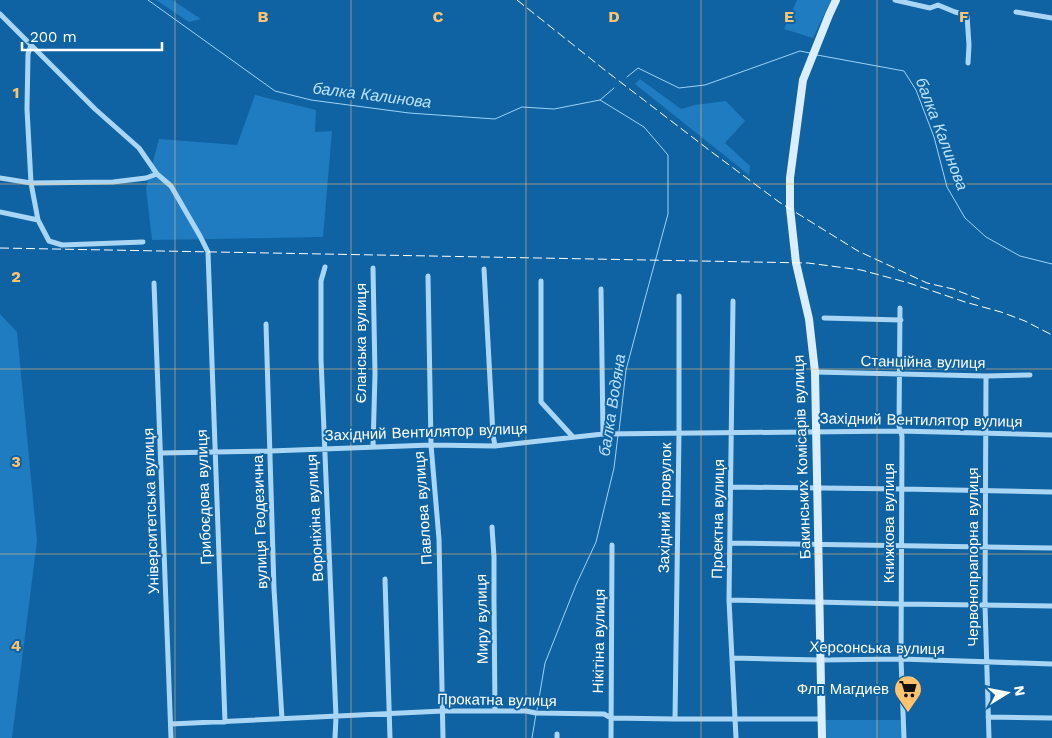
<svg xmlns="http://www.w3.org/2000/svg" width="1052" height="738" viewBox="0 0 1052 738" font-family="'Work Sans',sans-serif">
<rect width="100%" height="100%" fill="#1063a2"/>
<path fill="#1f7cc0" d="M156,0H172L201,19L189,22Z
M797,0H831L813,38L784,29Z
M640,79L681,109L695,105L726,101L745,121L725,143L750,166L749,175L635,84Z
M255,95L316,110L315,132L332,131L323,237L152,240L146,188L159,139L237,145Z
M0,314L17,332L37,541L12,738H0Z
M825,720H903V738H825Z"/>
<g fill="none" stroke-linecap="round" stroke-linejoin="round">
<path stroke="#9bd3f9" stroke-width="1" d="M148,0L275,91L311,100L409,113L495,119L522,107L554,109L600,100L614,88
M817,55L904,71L916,90L934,137L947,187L965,218L986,237L1020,256L1052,264
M627,77L638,68L679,88L705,85L800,51L810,53
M600,100L644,127L668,155V214L643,306L626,370L619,431
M537,710L545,663L576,585L596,542L614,468L618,435
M532,738L536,714"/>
<path stroke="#aad6f6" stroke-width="5" d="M895,0L930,8L938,5L955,12L967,15L969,45L968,63
M1016,12L1052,18
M0,14L95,109L139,148L157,174L171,186L200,236L208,252L225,722
M31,45L28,54L27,109L31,183L38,220L49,241L62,245L143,242
M0,178L31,183L113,182L146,178L157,174
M0,212L38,220
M325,267L321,281V359L336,717L335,738
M484,269L493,435L495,446
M428,276L431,445L439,539L443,738
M541,281V402L573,437
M154,283L171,738
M601,289L603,434
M733,301L729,600L736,738
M900,308L899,426L902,436L901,659L904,738
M824,318L901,320
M266,324L274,589L282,719
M815,372L986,376L1030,375
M986,376L985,605L989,738
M373,447L375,374L373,268
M161,453L270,451L431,445L495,446L603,434L900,431L1052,435
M731,487L902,489L1052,492
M492,527L494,557V601L495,711
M730,543L1052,548
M385,579L390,738
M729,600L901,604L1052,606
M732,658L820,660L901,659L1052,664
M988,717L1052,718
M675,719L679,433V296
M171,724L443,711H526L536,713L604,714L611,718L675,719H821
M557,734V738
M611,738L612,545"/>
<path stroke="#daeefe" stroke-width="8" d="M822,738L815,372L809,319L796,263L790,208V178L803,80L829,15L836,0"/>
<path stroke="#fff" stroke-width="1" stroke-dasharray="9 4" stroke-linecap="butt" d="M517,0L606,71L713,153L779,202L858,251L927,283L953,289L982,300
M0,248L808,263L861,270L909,283L965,302L1001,312L1025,321L1052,335"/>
</g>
<path fill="none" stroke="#ffc36e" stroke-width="1" stroke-opacity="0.55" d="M175,0V738M351,0V738M526,0V738M701,0V738M877,0V738M0,184H1052M0,369H1052M0,554H1052"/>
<defs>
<g id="supermarket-pin" transform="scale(1.4375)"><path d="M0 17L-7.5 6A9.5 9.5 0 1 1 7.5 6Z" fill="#ffc36e" stroke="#1063a2"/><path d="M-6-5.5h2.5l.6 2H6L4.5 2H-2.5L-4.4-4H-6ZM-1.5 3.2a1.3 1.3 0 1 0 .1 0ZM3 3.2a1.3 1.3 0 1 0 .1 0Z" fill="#111"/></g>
</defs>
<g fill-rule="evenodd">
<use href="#supermarket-pin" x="908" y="689"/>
</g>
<g text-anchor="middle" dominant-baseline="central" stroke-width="4" stroke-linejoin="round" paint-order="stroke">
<g font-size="15" fill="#fff" stroke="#1063a2">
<text transform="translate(361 343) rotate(-90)">Єланська вулиця</text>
<text transform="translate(923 362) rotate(1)">Станційна вулиця</text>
<text transform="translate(921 420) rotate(1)">Західний Вентилятор вулиця</text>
<text transform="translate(426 432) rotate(-2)">Західний Вентилятор вулиця</text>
<text transform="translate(802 457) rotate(-92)">Бакинських Комісарів вулиця</text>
<text transform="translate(204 497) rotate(-92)">Грибоєдова вулиця</text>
<text transform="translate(423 508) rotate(-94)">Павлова вулиця</text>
<text transform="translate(665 508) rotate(-89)">Західний провулок</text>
<text transform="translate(151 511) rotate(-92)">Університетська вулиця</text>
<text transform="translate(315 518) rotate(-93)">Вороніхіна вулиця</text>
<text transform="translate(718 519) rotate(-89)">Проектна вулиця</text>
<text transform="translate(260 522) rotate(-92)">вулиця Геодезична</text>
<text transform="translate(889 523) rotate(-90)">Книжкова вулиця</text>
<text transform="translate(973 557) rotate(-90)">Червонопрапорна вулиця</text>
<text transform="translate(482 619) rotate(-91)">Миру вулиця</text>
<text transform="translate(599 641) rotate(-89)">Нікітіна вулиця</text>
<text transform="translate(877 648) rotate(1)">Херсонська вулиця</text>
<text transform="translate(497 700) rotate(1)">Прокатна вулиця</text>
</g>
<g font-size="15" fill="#fff" stroke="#1063a2" text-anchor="end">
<text x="889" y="689">Флп Магдиев</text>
</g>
<g font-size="16" font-style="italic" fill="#bbe1fc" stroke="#1063a2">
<text transform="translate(372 95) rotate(7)">балка Калинова</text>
<text transform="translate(942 134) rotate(69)">балка Калинова</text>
<text transform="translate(612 405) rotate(-81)">балка Водяна</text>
</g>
</g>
<g font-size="16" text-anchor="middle" font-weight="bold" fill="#ffc36e" stroke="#1063a2" stroke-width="4" stroke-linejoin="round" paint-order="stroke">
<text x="263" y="22">B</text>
<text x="438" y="22">C</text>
<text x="614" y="22">D</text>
<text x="789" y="22">E</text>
<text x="964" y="22">F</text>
<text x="16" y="98">1</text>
<text x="16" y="282">2</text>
<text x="16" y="467">3</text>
<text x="16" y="651">4</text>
</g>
<g transform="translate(1007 693) rotate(80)" stroke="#1063a2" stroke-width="4" paint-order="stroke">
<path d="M0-4L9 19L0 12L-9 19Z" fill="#ffffff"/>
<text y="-8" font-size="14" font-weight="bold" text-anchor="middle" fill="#ffffff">N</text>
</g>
<path d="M22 42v8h140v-8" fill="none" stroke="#ffffff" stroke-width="2.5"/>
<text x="30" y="42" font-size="15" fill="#ffffff" stroke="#1063a2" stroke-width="4" paint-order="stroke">200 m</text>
</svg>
